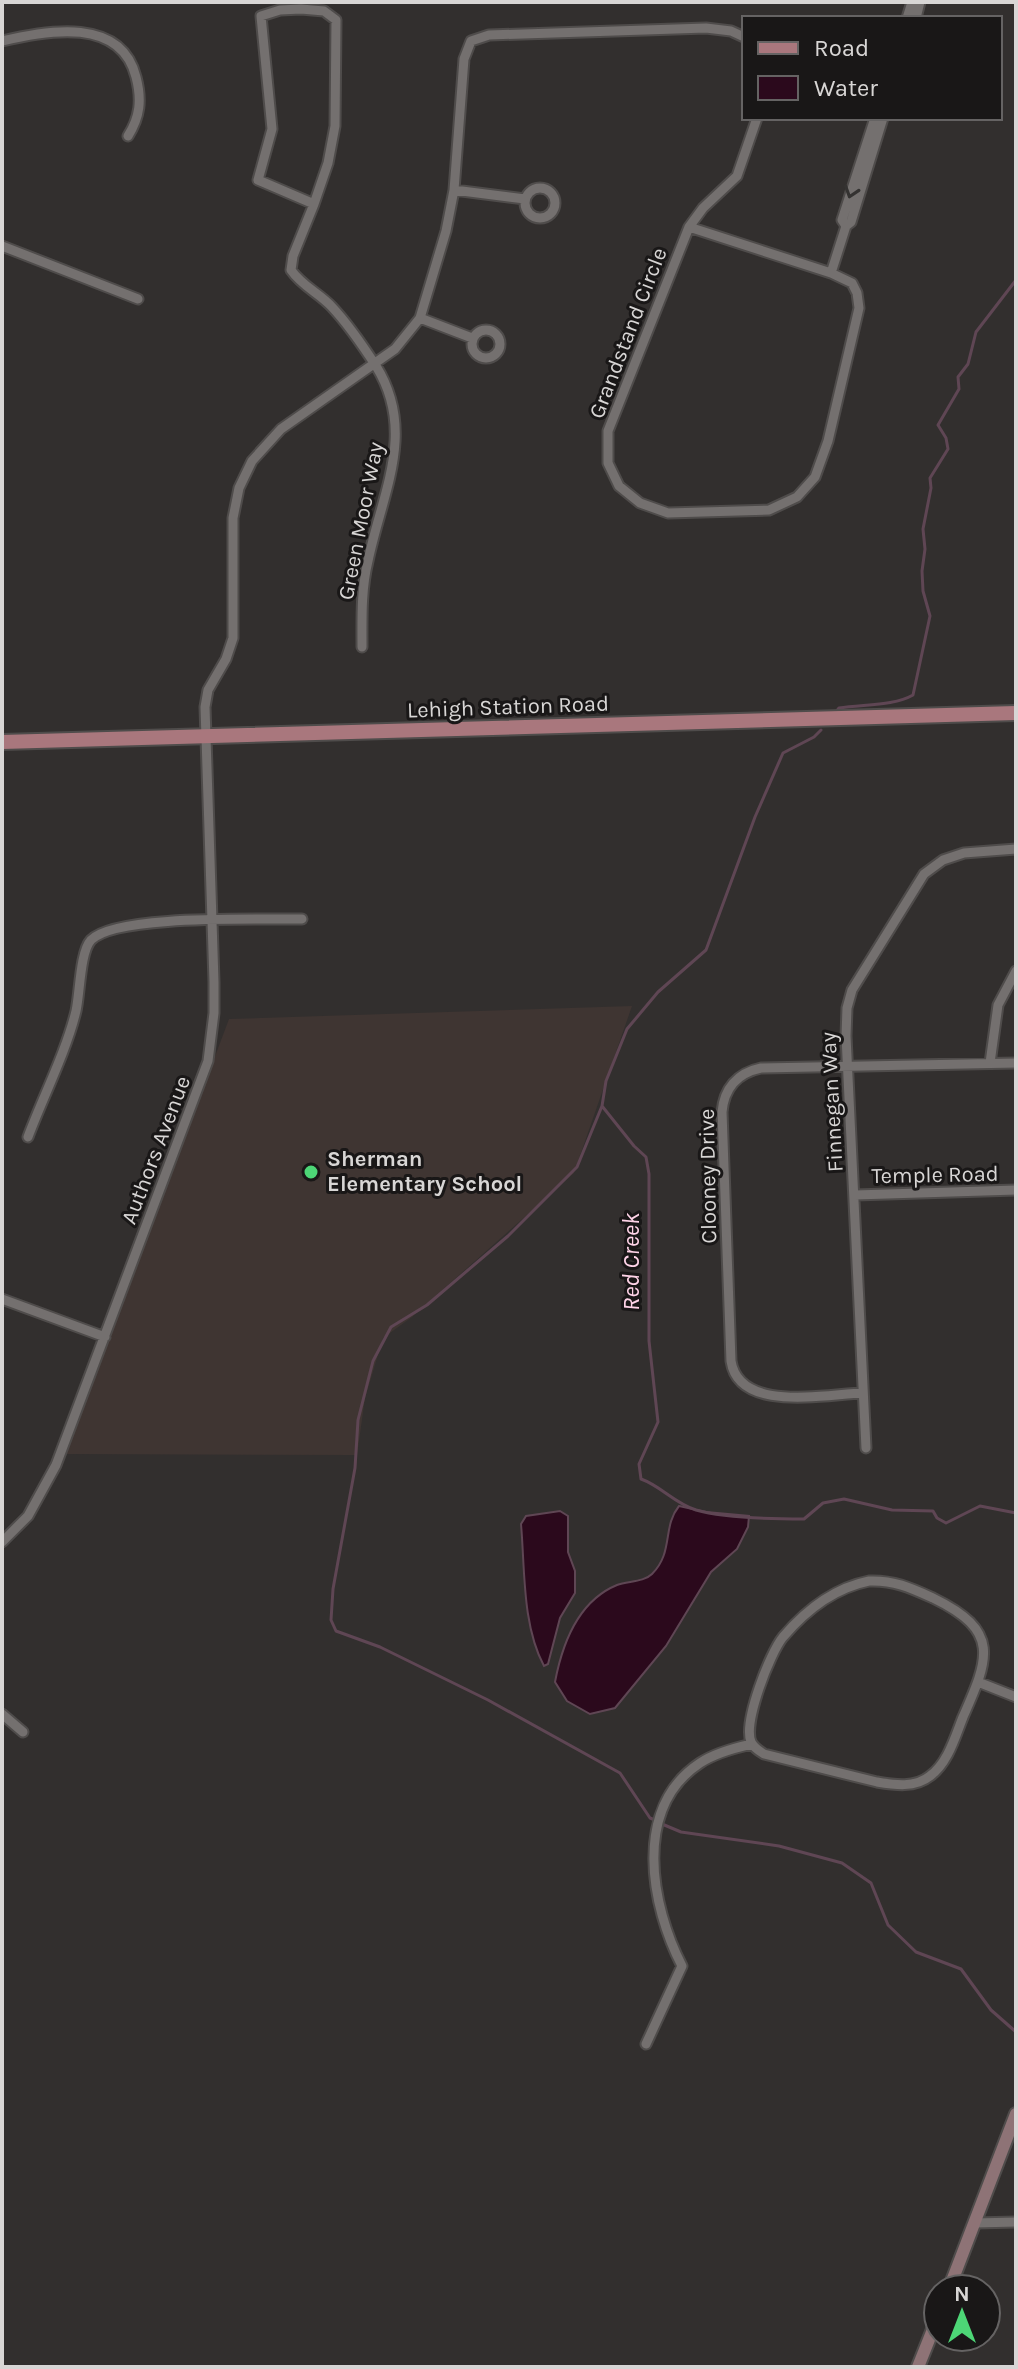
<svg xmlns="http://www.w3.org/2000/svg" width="1018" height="2369" viewBox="0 0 1018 2369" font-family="Karla,sans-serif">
<rect width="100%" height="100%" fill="#322f2e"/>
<path fill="#3f3532" d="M632,1006L574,1173L412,1317L383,1338L365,1398L357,1455L66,1454L229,1019Z"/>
<path fill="#2b091c" stroke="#5f4654" stroke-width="2" d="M679,1506L706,1512L749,1516L748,1527L737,1549L711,1572L666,1646L615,1708L590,1714L567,1701L555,1682C562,1645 578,1601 617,1585C628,1581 644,1582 652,1574C674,1552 662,1527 679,1506Z
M560,1511L568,1516V1552L575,1571V1593L560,1618L548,1664L544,1666C522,1625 525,1569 521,1524L526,1516Z"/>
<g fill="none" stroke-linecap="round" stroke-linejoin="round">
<path stroke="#5f4654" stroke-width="3" d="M836,712L839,708C863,704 894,706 913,695L930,616L923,591L922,571L925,549L923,529L931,488L930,478L948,449L946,438L938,425L959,389L958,377L968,364L976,332L1016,280
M821,730L814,737L783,753L755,817L706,950L658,992L627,1029L606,1081L602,1106L634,1146L646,1157L649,1174V1341L658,1422L639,1464L641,1479C661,1486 674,1503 696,1510C724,1518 774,1519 804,1519L823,1503L844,1499L892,1510L933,1511L937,1518L946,1523L980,1506L1016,1513
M602,1106L577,1167L508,1236L427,1305L391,1327L373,1361L358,1420L355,1468L333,1589L331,1620L336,1631L380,1647L488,1700L620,1773L650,1818L655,1820
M662,1824L681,1832L779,1846L842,1863L871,1883L888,1925L916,1952L961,1969L991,2010L1016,2032"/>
<g stroke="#4f4c4b" stroke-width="13">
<path id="minor" d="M301,9L324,11L336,20L335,126L328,163L314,204L258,180L272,129L261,16L280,10Z
M907,18L912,2
M916,18L920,2
M2,41C48,30 121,17 136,77C142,100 140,117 128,136
M875,118L842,220L846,226L851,222L883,118
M525 203a15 15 0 1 1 30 0a15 15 0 1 1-30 0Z
M454,190L525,199
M314,204L293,256L291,270C302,286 319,293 332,307C348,324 363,346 376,366C417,432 382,493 368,561C361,590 362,618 362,647
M689,227L831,273L852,283L857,293L859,308L828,441L815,477L797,497L769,510L668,513L640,503L619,486L608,463V431L689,227L703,208L737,176L757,118
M2,246L138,299
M831,273L846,226
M420,318L472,338
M472 344a14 14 0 1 1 28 0a14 14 0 1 1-28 0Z
M990,1063L998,1005L1016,971
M28,1137C43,1097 66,1052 76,1011C80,993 80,952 91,940C116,914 261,920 302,919
M855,1195L1016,1190
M2,1299L105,1337
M863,1393C825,1394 739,1413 731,1361L722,1112C724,1089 737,1073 761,1068L1016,1063
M866,1448L846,1036L847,1008L852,990L924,874L943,860L964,853L1016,849
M2,1542L28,1516L56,1465L208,1061L214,1013V982L205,707L208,690L226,659L233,638V518L239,488L252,461L281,429L395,349L420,318L446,231L454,190L464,59L471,41L489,35L706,28L731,31L744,37
M869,1581C894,1580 911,1588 933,1598C1001,1631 989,1658 963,1717C955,1737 948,1763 930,1776C915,1788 895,1785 877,1782L764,1754C759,1751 754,1748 751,1742C743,1722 770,1653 783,1637C806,1610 834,1588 869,1581Z
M978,1682L1016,1697
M2,1714L23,1732
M646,2044L682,1966C651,1906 632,1808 700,1763C715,1753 734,1748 752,1744
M975,2223L1016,2222"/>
</g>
<g stroke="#4f4c4b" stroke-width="16">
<path id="secondary" d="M949,2289L1016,2114
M918,2367L938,2317"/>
</g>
<g stroke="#4f4c4b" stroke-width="18">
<path id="primary" d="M2,742L1016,713"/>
</g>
<use href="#minor" stroke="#74706f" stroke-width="9"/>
<use href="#secondary" stroke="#8e7376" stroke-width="12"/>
<use href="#primary" stroke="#a9777d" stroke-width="14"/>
</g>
<defs><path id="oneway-chevron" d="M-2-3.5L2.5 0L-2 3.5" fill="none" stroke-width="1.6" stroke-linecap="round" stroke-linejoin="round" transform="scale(2)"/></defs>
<use stroke="#343231" href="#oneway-chevron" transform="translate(851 192) rotate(108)"/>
<circle fill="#4dd676" stroke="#191717" stroke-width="3" cx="311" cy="1172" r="8"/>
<g text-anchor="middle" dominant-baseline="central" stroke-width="6" stroke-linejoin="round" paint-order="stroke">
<g font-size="22" fill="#d8d6d5" stroke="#191717">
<text transform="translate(628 333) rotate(-69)">Grandstand Circle</text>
<text transform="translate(361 521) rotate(-79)">Green Moor Way</text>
<text transform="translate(508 707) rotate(-2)">Lehigh Station Road</text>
<text transform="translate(832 1102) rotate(-93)">Finnegan Way</text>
<text transform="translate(156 1150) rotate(-69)">Authors Avenue</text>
<text transform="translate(935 1175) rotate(-1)">Temple Road</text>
<text transform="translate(708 1176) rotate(-91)">Clooney Drive</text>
</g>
<g font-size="22" font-weight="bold" fill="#d8d6d5" stroke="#191717" text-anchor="start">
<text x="327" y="1159">Sherman<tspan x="327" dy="25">Elementary School</tspan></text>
</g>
<g font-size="24" font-style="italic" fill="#fed3e7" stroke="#191717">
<text transform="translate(631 1262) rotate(-90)">Red Creek</text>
</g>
</g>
<rect width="1018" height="2369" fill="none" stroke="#d8d6d5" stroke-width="8"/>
<rect x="742" y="16" width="260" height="104" fill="#191717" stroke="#656363" stroke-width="2"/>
<rect x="758" y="42" width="40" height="12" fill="#a9777d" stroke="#656363" stroke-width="2"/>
<text x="814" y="56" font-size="24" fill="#d8d6d5">Road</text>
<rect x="758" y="76" width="40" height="24" fill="#2b091c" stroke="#656363" stroke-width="2"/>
<text x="814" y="96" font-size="24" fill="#d8d6d5">Water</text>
<g transform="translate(962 2313)"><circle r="38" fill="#191717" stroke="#656363" stroke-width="2"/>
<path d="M0-6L14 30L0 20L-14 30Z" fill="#4dd676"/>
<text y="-12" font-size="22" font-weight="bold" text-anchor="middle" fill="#d8d6d5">N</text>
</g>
</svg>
